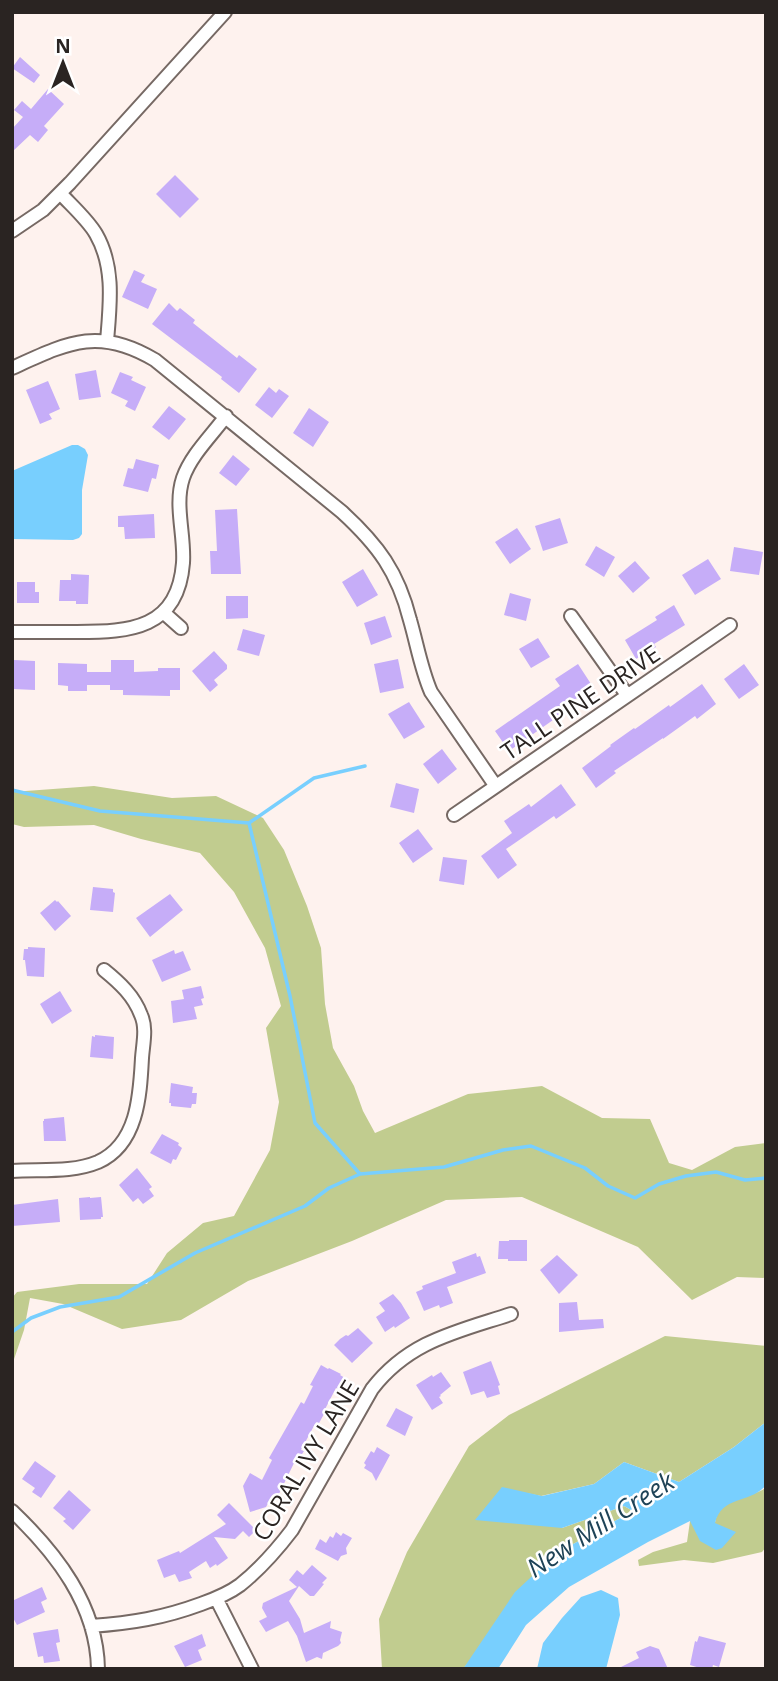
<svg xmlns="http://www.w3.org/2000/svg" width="778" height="1681" viewBox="0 0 778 1681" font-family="'Open Sans',sans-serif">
<rect width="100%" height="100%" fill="#fef2ee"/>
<path fill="#c1cc8f" d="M94,786L172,798L216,796L263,818L284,850L307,906L321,948L325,1004L333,1048L354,1086L363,1111L375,1133L468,1094L542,1086L602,1118L650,1119L669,1163L692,1170L735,1147L766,1143V1278L737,1277L692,1300L638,1247L522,1197L446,1200L352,1241L248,1281L181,1320L122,1329L63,1304L30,1298L24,1330L12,1365V1298L17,1292L79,1284H147L167,1253L203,1223L234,1216L270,1150L279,1102L266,1028L281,1006L265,948L234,892L200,853L141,839L94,825L24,827L12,824V792Z
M665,1336L766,1346V1422L734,1447L679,1482L624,1462L594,1484L541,1496L501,1488L562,1528L624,1506L633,1511L557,1553L463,1669H382L379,1619L407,1552L469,1446L509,1415Z
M764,1489L766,1497V1547L762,1552L713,1563L684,1560L639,1566L638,1560L653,1552L687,1542L690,1521L715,1523C715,1522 717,1514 718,1512C728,1499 750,1497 764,1489Z"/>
<path fill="#78cffe" d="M72,445H78L85,449L88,455L82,490V534L79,538L73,540L12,539V471Z
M766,1422V1485C751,1504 722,1495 715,1523L736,1532L722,1548L716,1550L700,1541L690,1521L648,1542L569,1587L526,1625L498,1669H463L515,1592L557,1553L633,1511L624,1506L562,1528L475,1520L502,1487L542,1496L594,1484L624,1462L679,1482L734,1447Z
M601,1590L618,1598L620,1615L606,1669H537L543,1643L562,1618L581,1597Z"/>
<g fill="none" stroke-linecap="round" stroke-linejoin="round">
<path stroke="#78cffe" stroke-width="3.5" d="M12,790L100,811L249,823L314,778L365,766
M249,823L290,996L315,1123L360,1174L444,1167L503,1150L531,1146L585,1168L608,1186L635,1198L659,1184L686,1176L716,1172L745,1180L766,1178
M12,1332L31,1318L60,1307L119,1297L195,1253L305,1206L329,1188L360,1174"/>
</g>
<path fill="#c6adf8" d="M20,57L40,75L34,83L12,68Z
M48,89L64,104L44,126L48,130L38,142L30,135L12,152V129L23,117L14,110L22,101L31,109Z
M175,175L199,199L180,218L156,194Z
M134,270L145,275L141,282L157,289L148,309L122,297Z
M169,303L177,311L180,308L195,320L193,323L237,358L239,355L257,369L239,393L221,379L222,377L152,324Z
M96,370L101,397L79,400L75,374Z
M120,372L133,377L131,380L146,387L135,411L125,406L128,401L111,393Z
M48,381L60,409L49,414L52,419L40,424L26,390Z
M269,387L276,393L279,389L289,396L272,418L255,405Z
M169,406L186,419L169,440L152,427Z
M309,408L329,422L313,447L293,433Z
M233,455L250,469L236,486L219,473Z
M136,459L159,465L156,479L152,478L148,492L123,486L128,468L133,469Z
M237,509L241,574H211L210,551H217L215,510Z
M154,514L155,538L125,539L124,527H118V516Z
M560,518L568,543L543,551L535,526Z
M517,528L531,549L510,564L495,542Z
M596,546L615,557L604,577L585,565Z
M734,547L763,552L759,575L730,571Z
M708,559L721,579L695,595L682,575Z
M635,561L650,578L633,593L618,576Z
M363,569L378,595L357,607L342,582Z
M71,574L89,575L88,604H76V601H59L60,580H71Z
M17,582H35V592H39V603H17Z
M510,593L531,599L526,621L504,615Z
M226,596H248V618L226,619Z
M674,605L685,625L654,644L656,647L636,659L625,640L657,620L655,617Z
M385,616L392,637L371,645L364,623Z
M243,629L265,635L259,656L237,650Z
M538,638L550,657L531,668L519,649Z
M214,651L227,665V669L214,680L218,685L210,692L192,671Z
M398,659L404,688L380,693L374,664Z
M14,660L35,661V690L13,689Z
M111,660H134V672L158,671V668H180V690H170V696L123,695V690H110V685H87V691H68V686L58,685V663L87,664V672H111Z
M578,664L593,687L561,709L563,713L509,751L495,731L560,686L555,679Z
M744,664L759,685L739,699L724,679Z
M702,684L716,704L697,719L695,716L663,739V738L614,771L616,773L596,788L582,768L611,746L610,745L634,728L635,729L669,705L670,707Z
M409,702L425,727L404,739L388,714Z
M442,749L457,769L438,784L423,764Z
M396,783L419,789L414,813L390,807Z
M561,784L576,805L556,819L554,816L506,849L517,865L498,879L481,856L512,833L504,821L529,804L531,807Z
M418,829L433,849L413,863L399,843Z
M443,857L467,860L464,885L439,881Z
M93,887L113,889V892L115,893L113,912L90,910Z
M170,894L183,910L150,937L136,918Z
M55,900L57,902L58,901L71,916L55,931L40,913Z
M28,947L45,948L44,977L27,976L25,960H23L24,949H28Z
M174,950L175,954L183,951L191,970L162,982L152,960Z
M201,986L204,998L201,999L203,1005L194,1007L197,1019L173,1023L171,1001L184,999L182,990Z
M60,991L72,1011L52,1024L40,1004Z
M95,1035L114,1037L113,1059L90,1057L92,1036L95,1037Z
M171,1083L193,1087L192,1093H197L196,1104H192L191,1108L171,1106V1103H169Z
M64,1117L66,1141H44L43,1121H44V1119Z
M162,1134L179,1143L178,1145L182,1148L176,1160L173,1159L171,1164L150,1153Z
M137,1168L152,1187L149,1189L154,1196L143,1204L138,1198L133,1202L119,1185Z
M90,1197V1198L101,1197L103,1217H101V1219L80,1220L79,1198Z
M58,1199L60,1222L12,1226V1205Z
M509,1240H527V1261H508V1259H498L499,1241H509Z
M476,1253L477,1257L480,1256L486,1273L447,1287L453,1303L440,1308L439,1305L424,1311L416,1292L423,1289L422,1286L456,1273L452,1262Z
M557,1255L578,1275L559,1294L540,1270Z
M393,1294L401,1303L410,1318L395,1328L394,1326L385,1332L376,1317L385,1311L379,1303Z
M577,1302L579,1320L603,1319L604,1328L559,1332V1303Z
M358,1328L373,1343L352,1363L334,1345L340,1339L346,1335L348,1336Z
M491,1361L500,1385L498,1386L500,1394L487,1398L484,1391L471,1395L463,1372Z
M321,1365L328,1369L329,1368L341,1374L340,1375L345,1378L339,1389L336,1388L323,1413L324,1414L318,1425L315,1424L301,1450L304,1451L297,1462L295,1461L277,1498L273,1495L266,1507L250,1512L243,1486L250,1473L262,1480L272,1460L269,1458L301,1402L304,1404L313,1386L310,1385Z
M441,1372L451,1386L440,1395L441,1396L439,1397L443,1403L432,1410L416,1385L432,1375L433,1377Z
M396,1408L413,1417L405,1436L386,1426Z
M377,1447L390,1455L376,1481L372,1473L364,1468L366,1465L364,1463L371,1451L374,1453Z
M35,1461L56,1476L41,1498L32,1492L35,1488L22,1479Z
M69,1490L91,1510L73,1530L63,1521L66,1519L53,1508Z
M229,1503L256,1530L249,1537L243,1531L235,1539L214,1537L228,1558L217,1566L216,1564L210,1568L206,1561L189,1572L192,1578L179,1582L175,1574L164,1578L157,1560L179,1551L180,1553L226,1524L217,1515Z
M336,1532L341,1536L343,1533L352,1538L346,1548L347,1554L341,1556L338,1561L315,1549L320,1539L326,1543L330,1536L333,1538Z
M312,1565L327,1578L322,1583L324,1584L314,1596H310L299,1586L289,1601L300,1619L304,1633L331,1621L330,1628L342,1632L340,1640L341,1643L338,1646L323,1653L322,1659L317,1657L306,1662L297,1636L288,1621L266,1632L259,1621L267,1617L262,1608L263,1603L297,1587L289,1580L297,1570L303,1575Z
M42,1587L47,1599L41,1602L45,1612L17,1625L12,1616V1601Z
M58,1629L60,1642L56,1643L60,1661L44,1663L43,1656L38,1657L33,1633Z
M202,1634L206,1646L198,1650L202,1660L185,1667L174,1646Z
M699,1636L726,1643L719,1667L713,1665L712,1669H703L690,1665L695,1641L697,1642Z
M650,1646L659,1649L668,1669H617L639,1658L636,1652Z"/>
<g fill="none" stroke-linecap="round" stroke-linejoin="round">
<g stroke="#766964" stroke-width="16">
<path id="minor" d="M60,193C71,205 88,220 96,234C115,267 110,305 107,341
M12,231L43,210L70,183L225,12
M12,368C67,343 98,326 155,360L342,512C378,545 398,572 410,620C417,644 421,669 431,692L495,785
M163,612L181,628
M571,616L627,695
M12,632C34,632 55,632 77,632C130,632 178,629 183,563C185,535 174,505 183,478C191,455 212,435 226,416
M454,815L730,625
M12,1171C40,1169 72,1173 98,1162C138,1144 140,1095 142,1058C143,1044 147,1028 141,1015C134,996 120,983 104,970
M12,1511C56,1553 97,1605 98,1669
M216,1598L252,1669
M91,1626C132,1623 163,1618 201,1604C215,1599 228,1594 240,1585C260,1569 276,1551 292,1530L372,1389C409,1341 456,1332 511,1314"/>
</g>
<use href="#minor" stroke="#fff" stroke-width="12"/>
</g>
<g text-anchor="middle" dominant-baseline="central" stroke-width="5" stroke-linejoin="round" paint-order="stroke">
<g font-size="24" fill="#2a2422" stroke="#fff">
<text transform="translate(580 702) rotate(-34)">TALL PINE DRIVE</text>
<text transform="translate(305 1460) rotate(-59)">CORAL IVY LANE</text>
</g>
<g font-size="26" font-style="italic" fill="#1e4357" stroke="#fff">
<text transform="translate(600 1524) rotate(-33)">New Mill Creek</text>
</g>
</g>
<rect width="778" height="1681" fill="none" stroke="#2a2422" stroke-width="28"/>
<g transform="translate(63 63)" stroke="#ffffff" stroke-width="5" paint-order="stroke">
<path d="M0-5L12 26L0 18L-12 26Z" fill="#2a2422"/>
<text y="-10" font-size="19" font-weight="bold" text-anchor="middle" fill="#2a2422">N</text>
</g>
</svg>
